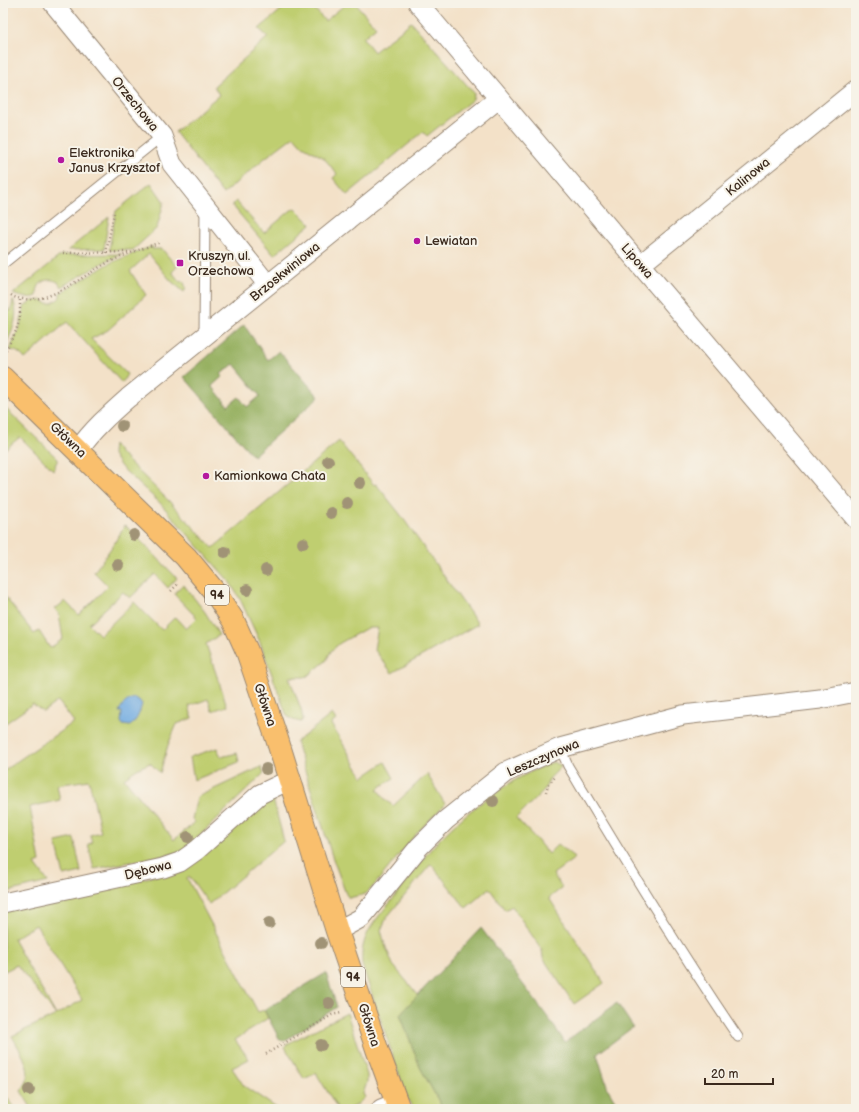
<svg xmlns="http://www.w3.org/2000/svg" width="859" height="1112" viewBox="0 0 859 1112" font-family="'Balsamiq Sans',sans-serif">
<rect width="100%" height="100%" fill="#f7f3e8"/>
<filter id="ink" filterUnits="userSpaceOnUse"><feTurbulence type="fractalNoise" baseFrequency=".025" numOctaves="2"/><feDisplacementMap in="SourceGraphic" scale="8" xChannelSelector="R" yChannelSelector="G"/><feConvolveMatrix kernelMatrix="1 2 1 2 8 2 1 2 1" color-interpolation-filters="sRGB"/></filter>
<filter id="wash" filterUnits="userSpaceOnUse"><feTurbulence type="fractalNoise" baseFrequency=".012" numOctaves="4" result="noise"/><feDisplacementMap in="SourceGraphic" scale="16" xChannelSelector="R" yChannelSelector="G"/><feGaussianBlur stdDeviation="0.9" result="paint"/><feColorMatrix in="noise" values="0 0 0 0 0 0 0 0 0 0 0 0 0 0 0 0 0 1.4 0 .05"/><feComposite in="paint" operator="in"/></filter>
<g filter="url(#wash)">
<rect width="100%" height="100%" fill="#f3e1c8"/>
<path fill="#bfce70" stroke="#7d7c47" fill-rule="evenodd" d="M289,3H310L325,21L347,3H355L376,27L363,38L374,52L411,22L474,93L473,99L427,136L423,132L347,195L333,178L337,174L324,158L303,146L294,136L265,158L223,194L175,132L219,95L214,86L268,37L259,29Z
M151,183L164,202L157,228L133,250H109L116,211Z
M236,201L264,233L290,211L295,208L311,224L274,255L232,205Z
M109,217L104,249L68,250Z
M153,246L152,249H162L177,267L172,272L180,282L183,281C185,285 187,288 184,292L171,281L149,254L130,271L146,295L108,330L91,339L127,374L122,383L67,322L25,359C21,354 16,350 10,350L20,326L24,307L32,301L44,300V302C50,305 56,302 60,297V293L110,263Z
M122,254L108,260L61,287L58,282C46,276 36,283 37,296C30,299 19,297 13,294L61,255Z
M13,300C20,316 12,331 6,345L3,344V307L11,311Z
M3,406L58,459L53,470L20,437L3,451Z
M339,441L374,485L376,484L400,514L478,624L392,673L374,649L378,628H367L340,643L331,651L326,661L306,677H289L301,709L303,719L301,722L293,720L287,716L260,642L240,599L229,581L160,503L121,467L112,453L113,444L119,452L171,503L213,548Z
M125,525L177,578L168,588L155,574L130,598L123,592L89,624L100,635L134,602L162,630L175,617L186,629L197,618L174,594L183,584L205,612L219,635L206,644L227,706L212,711L208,699L189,706L192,718L177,724L168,745L160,773L150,763L137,769L124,778L174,840L195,822L192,819L197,797L261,767L264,773L183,852L94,869L88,844L92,843L90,835L101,832L89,780L57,785L60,800L30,807L40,862L35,864L48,882L3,893V771L74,722L58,701L43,712L33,704L3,725V594L34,634L39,631L50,648L63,639L59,614L55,609L65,601L79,615L108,586L94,572L114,544Z
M332,714L336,720L331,724L363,777L385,762L394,778L377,789L385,799L393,806L427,774L445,804L417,833L372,888L365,894L349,898L346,894L332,856L296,742Z
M217,748L221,757L237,753L239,762L194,780L190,757Z
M553,762L560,765L561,767L550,778L544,790L516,818L537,840L548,854L558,844L575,858L553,874L562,888L549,898L604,983L574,1004L543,958L542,950L512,906L505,910L489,888L466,908L431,864L387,917L381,930L385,945L393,965L418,995L400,1014L420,1067L443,1109H413L407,1098L397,1068L362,965C359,933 379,917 397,894C411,877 423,857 438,841C471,807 509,779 553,762Z
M273,799L284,841L209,904L189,876L187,878L258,1012L264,1010L268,1018L235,1040L249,1059L232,1068L244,1086L278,1109H32L21,1091C23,1088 26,1084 27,1080C31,1066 19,1049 12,1036L56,1015L17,965L3,972V911L172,872L263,802ZM36,925L82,1000L56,1015L13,939Z
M74,838L81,872L64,876L56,842Z
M347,1013L367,1075V1082L363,1094L365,1097C354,1108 354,1109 338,1109L316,1073L304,1079L285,1047L287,1044Z
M3,1092L16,1109H3Z"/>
<path fill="#97b162" stroke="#696e40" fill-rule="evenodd" d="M244,325L268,360L279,351L319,397L253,456L184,377ZM234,364L260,396L247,407L239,397L228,406L212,386L223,376L221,374Z
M481,928L546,1015L565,1042L617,1003L633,1027L597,1054L608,1089L620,1109H443L420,1067L400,1014Z
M326,973L337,1007L284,1041L280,1040L264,1010Z"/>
<path fill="#71abe1" stroke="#566a80" d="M135,698L139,700L142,704C140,712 137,721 130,726L123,725L121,722L122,712H119C121,705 128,699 135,698Z"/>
</g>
<g filter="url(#ink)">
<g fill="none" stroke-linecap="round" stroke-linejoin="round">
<g stroke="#978673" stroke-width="11">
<path id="lane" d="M3,264L162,136
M204,336L205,209
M560,748L568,766C623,857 678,949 738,1037"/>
</g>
<g stroke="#978673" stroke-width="21">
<path id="street" d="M53,3L162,136L172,164L268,285
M418,3L856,519
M640,265L856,90
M78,450C92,430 110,414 128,398L498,99
M3,903L163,868L180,862L197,850L260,794L279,785L292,782
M337,931L361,918L419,847L446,820L506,772L560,748L683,715L820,699L856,692
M381,1109L396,1103"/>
</g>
<g stroke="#978673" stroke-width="24">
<path id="primary" d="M3,378L186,557L214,591L233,620L247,651L277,739L337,931L377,1049L399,1109"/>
</g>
<path stroke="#978673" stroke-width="2.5" stroke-dasharray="1 3" stroke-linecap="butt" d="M63,253L131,252
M106,253L114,213
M11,295C15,298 18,298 23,299C53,303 83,275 109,262C126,254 144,248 161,242
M6,350L16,331L20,318V298
M171,591L179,583
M546,792L548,785L556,776
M266,1054L332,1015L341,1013"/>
<use href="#lane" stroke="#fff" stroke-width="9"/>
<use href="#street" stroke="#fff" stroke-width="19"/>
<use href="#primary" stroke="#f9bf6d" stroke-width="22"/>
</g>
<g fill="#a09376">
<circle cx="122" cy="426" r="6"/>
<circle cx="328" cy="461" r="6"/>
<circle cx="360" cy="483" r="6"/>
<circle cx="347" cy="503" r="6"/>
<circle cx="331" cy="513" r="6"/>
<circle cx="134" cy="535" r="6"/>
<circle cx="303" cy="543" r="6"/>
<circle cx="225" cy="552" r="6"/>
<circle cx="118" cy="565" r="6"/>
<circle cx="266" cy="570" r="6"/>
<circle cx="247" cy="590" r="6"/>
<circle cx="266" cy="769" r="6"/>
<circle cx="493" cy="801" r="6"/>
<circle cx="188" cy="837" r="6"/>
<circle cx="269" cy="923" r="6"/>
<circle cx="321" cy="943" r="6"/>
<circle cx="329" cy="1003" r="6"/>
<circle cx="321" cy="1045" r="6"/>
<circle cx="29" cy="1090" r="6"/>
</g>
</g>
<g fill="#b5179e" stroke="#f7f3e8" stroke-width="1.5">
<circle cx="61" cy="160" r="4"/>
<circle cx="417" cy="241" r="4"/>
<rect x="176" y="259" width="8" height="8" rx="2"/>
<circle cx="206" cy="476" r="4"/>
</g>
<g text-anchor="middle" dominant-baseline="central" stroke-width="4" stroke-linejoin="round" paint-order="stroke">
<g fill="#f7f3e8" stroke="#73665b" stroke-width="1">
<rect x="205" y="585" width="24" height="20" rx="3"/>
<rect x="341" y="967" width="24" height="20" rx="3"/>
</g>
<g font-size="12" font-weight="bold" fill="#3b2a1e">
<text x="217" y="595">94</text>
<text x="353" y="977">94</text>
</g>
<g font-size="13" fill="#3b2a1e" stroke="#f7f3e8">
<text transform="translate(135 104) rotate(51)">Orzechowa</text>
<text transform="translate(748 177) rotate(-39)">Kalinowa</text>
<text transform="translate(637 261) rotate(49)">Lipowa</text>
<text transform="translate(285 272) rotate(-39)">Brzoskwiniowa</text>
<text transform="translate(68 440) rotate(44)">Główna</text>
<text transform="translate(265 705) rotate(71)">Główna</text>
<text transform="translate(543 758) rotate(-23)">Leszczynowa</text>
<text transform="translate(148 870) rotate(-14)">Dębowa</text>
<text transform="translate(369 1025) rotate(72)">Główna</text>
</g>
<g font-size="13" fill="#3b2a1e" stroke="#f7f3e8" text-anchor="start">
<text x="69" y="153">Elektronika<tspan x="69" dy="15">Janus Krzysztof</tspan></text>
<text x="425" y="241">Lewiatan</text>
<text x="188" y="256">Kruszyn ul.<tspan x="188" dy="15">Orzechowa</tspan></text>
<text x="214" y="476">Kamionkowa Chata</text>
</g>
</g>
<rect width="859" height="1112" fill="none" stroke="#f7f3e8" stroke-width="16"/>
<path d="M705 1078v6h68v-6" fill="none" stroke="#3b2a1e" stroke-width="2"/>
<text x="711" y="1078" font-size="12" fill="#3b2a1e" stroke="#f7f3e8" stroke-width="3" paint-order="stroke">20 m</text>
</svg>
